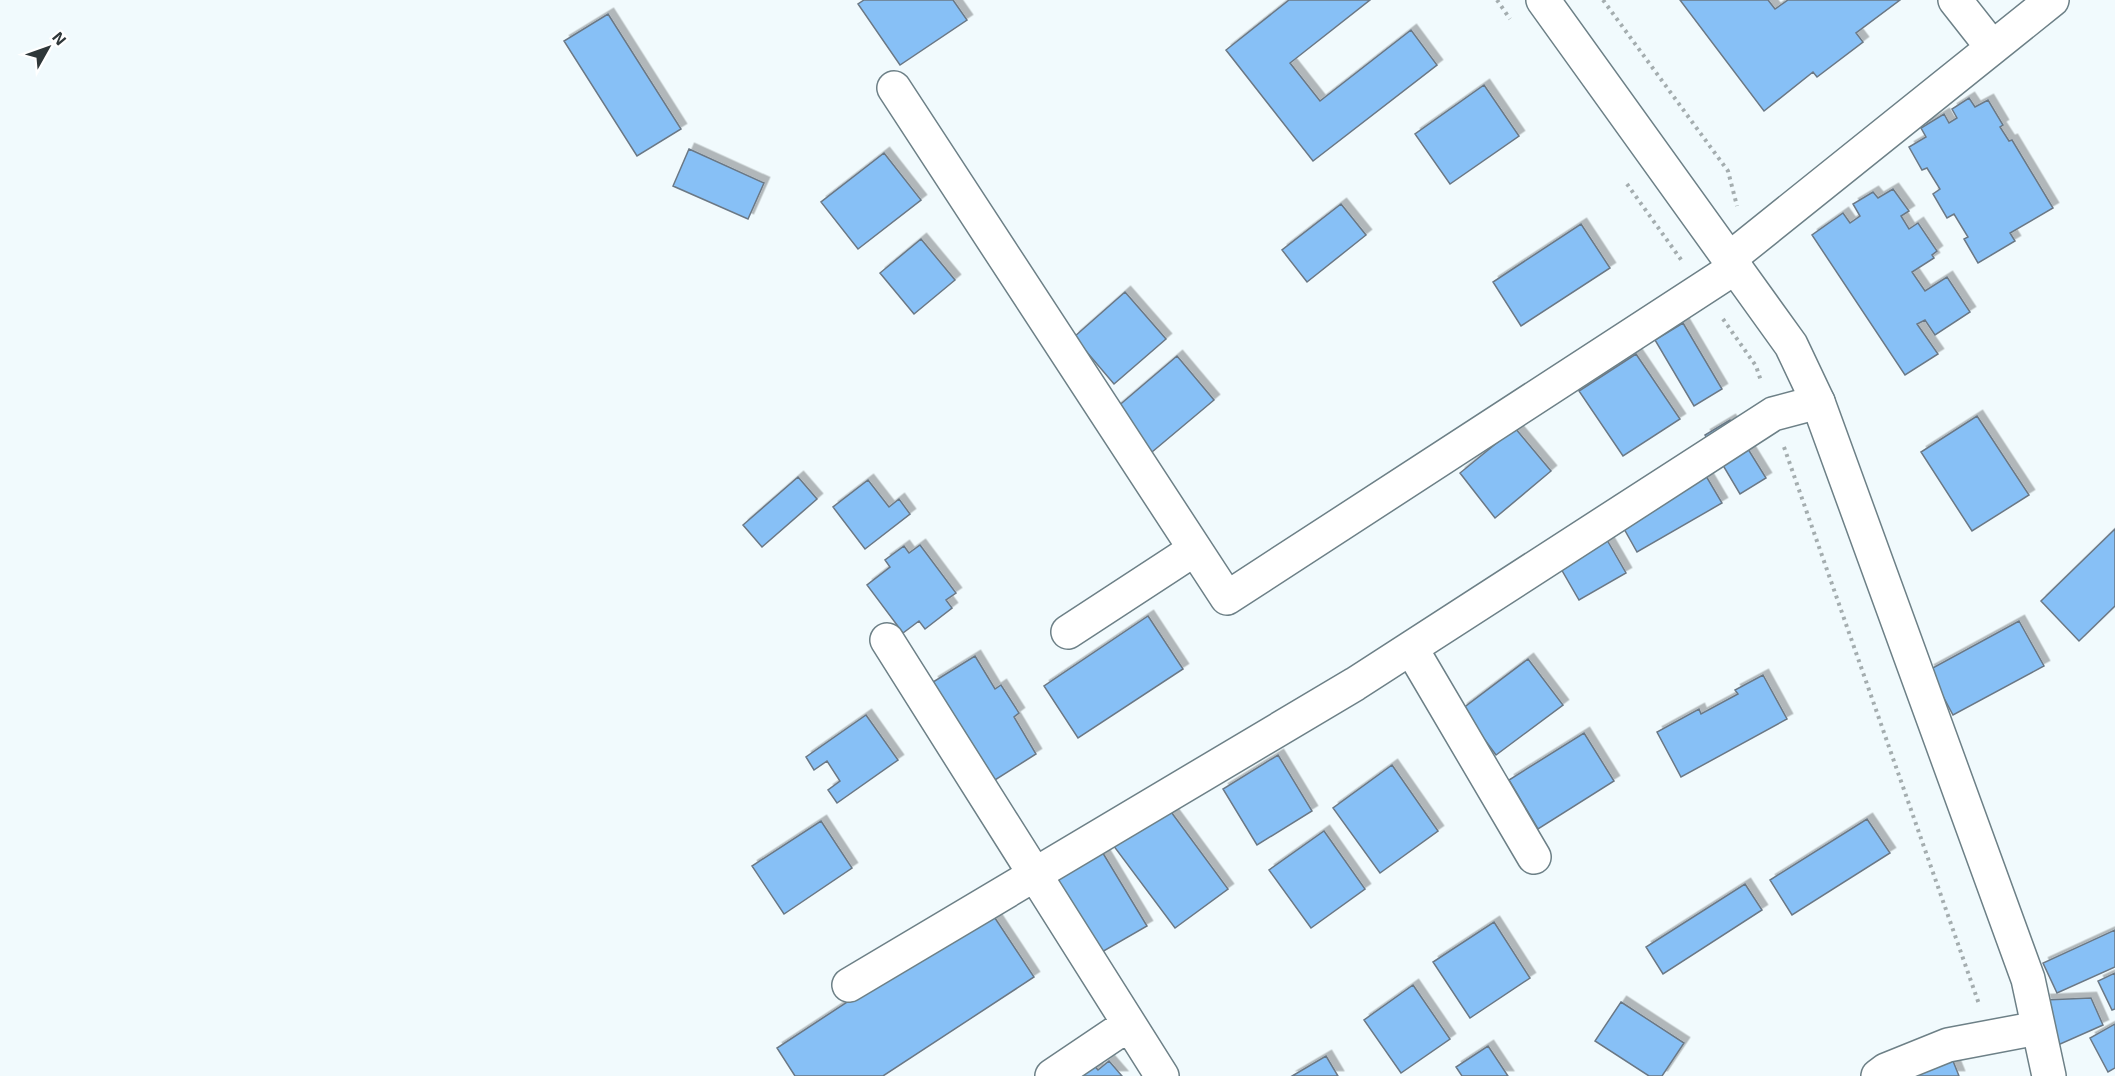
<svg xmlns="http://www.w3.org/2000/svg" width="2115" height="1076" viewBox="0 0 2115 1076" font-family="'Exo 2',sans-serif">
<defs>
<filter id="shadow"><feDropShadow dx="5.5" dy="-5.5" stdDeviation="0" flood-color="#0004"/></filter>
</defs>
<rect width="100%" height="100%" fill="#f1fafd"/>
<path fill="#87c0f6" stroke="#6b7885" stroke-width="1.5" filter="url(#shadow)" d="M864,0H953L967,20L900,65L858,4Z
M1289,0H1370L1290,63L1320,101L1411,30L1437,65L1313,161L1226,50Z
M1680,0H1768L1775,9L1788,0H1900L1856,33L1863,42L1817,77L1813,72L1764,111Z
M608,14L681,129L637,156L564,41Z
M1484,85L1519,136L1450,184L1415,134Z
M1969,98L1975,107L1988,100L2003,125L2000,127L2009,141L2012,140L2053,208L2010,233L2015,241L1978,263L1964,239L1968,237L1954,214L1947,218L1933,194L1940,189L1927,168L1922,170L1909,147L1926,137L1921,128L1944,114L1949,123L1957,118L1952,109Z
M689,149L764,183L748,219L673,186Z
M884,153L921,200L858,249L821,202Z
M1893,189L1909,211L1901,216L1909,229L1918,223L1937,251L1932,255L1934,258L1912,272L1925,291L1947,277L1970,312L1935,335L1925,320L1917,324L1938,354L1905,375L1812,235L1843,213L1850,223L1860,216L1853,204L1873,192L1878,198Z
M1341,204L1366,235L1307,282L1282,250Z
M1581,224L1610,268L1521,326L1493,282Z
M921,239L955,280L914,314L880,273Z
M1125,292L1166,339L1114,384L1074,337Z
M1683,323L1722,389L1694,406L1655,340Z
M1636,354L1680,419L1623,456L1579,391Z
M1177,356L1214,400L1152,452L1116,408Z
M1977,416L2029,495L1972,531L1921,452Z
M1730,420L1766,478L1740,494L1705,435Z
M1515,428L1551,471L1495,518L1460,473Z
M1693,454L1722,503L1637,552L1609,502Z
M798,477L817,499L762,547L743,525Z
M868,480L889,507L899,499L910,514L865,549L833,507Z
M2115,529V606L2079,641L2041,601Z
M1607,540L1626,573L1579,600L1560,567Z
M920,545L956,593L946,600L952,608L925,629L919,621L903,633L867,585L890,567L885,560L904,546L909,553Z
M1148,616L1183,669L1078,738L1044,686Z
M2019,621L2044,666L1953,715L1929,670Z
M975,656L995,689L1001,685L1019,713L1014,717L1036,754L995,780L933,682Z
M1528,659L1563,705L1496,755L1462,709Z
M1763,675L1787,719L1681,777L1657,732L1699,709L1701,714L1738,694L1735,690Z
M866,715L898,760L837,803L828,790L840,781L827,761L814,770L806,757Z
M1584,733L1614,781L1538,829L1509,780Z
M1278,755L1312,811L1257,845L1223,789Z
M1392,765L1438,831L1380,873L1333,808Z
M1166,805L1228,889L1175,928L1113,845Z
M1867,819L1890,853L1792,915L1770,880Z
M821,821L852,868L784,914L752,866Z
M1324,831L1365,889L1311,928L1269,870Z
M1095,840L1147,926L1095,956L1044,870Z
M1745,884L1762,910L1663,974L1646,947Z
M989,909L1034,977L883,1076H795L777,1048Z
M1494,922L1530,978L1470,1018L1433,962Z
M2115,930V967L2057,993L2043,963Z
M2115,973V1009L2112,1010L2098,981Z
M1413,985L1450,1039L1401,1073L1364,1020Z
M2091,998L2103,1025L2058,1045L2045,1000Z
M1621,1002L1684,1043L1662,1076H1649L1595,1041Z
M2115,1024V1068L2108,1072L2090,1038Z
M1488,1046L1508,1076H1462L1456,1067Z
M1326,1056L1338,1076H1292Z
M1090,1061L1098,1070L1109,1061L1122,1076H1072Z
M1953,1061L1959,1076H1913Z"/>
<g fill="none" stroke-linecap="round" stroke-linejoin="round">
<g stroke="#6d8087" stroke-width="36">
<path id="minor" d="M1955,0L1992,47
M894,88L1227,598L1736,267
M1729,259L2052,0
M1068,632L1195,549
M887,640L1162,1076
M1411,648L1534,857
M849,985L1355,684L1773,414L1818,402
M1052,1076L1129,1024
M1878,1076L1886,1070L1948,1045L2038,1028"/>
</g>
<g stroke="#6d8087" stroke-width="36">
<path id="major" d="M1543,0L1791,345L1818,402L2028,979L2049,1076"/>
</g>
<path stroke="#a4adaf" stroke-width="4" stroke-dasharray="3 4.5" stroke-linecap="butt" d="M1497,0L1510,19
M1603,0L1728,171L1737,206
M1627,184L1682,261
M1723,319L1756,366L1761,381
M1784,447L1979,1004"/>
<use href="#minor" stroke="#fff" stroke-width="33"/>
<use href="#major" stroke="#fff" stroke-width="33"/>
</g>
<g transform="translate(48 48) rotate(50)" stroke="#ffffff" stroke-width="4.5" paint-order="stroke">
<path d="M0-4.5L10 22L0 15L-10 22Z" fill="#2e3739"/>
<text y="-9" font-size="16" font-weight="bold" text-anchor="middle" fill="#2e3739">N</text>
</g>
</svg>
